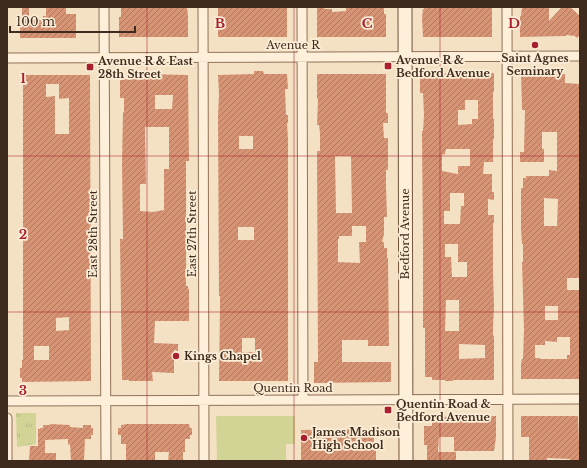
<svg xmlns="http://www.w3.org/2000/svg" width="587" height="468" viewBox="0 0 587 468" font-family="'Libre Baskerville',serif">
<defs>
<pattern id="grass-tufts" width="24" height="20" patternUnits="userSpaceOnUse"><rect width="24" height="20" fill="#d2d496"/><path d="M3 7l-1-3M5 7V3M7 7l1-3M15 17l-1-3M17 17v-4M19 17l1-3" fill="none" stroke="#b5b681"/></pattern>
<pattern id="building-hatch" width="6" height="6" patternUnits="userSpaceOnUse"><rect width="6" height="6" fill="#d79475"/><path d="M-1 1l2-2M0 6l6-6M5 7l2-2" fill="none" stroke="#b0795f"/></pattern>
</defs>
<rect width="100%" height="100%" fill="#f4e1c4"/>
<path fill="url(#grass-tufts)" d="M16,413H36V444L17,447Z"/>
<path fill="#d2d496" d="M216,416H295V444H286V461H217Z"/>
<path fill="url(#building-hatch)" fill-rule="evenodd" d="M22,7H29V20H43V16H46V7H66V14H76V38H20V17H22Z
M121,7H187L188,16V37H119V17H121Z
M218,7H287V37H218Z
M317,7H325L324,9H332V12L346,11V7H384V14H386V37H317Z
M424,7H492V37H423L422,18L423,9H424Z
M522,7H549V21L562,7H570L580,16V35L577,38L575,36L566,35V36L520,37V16H521Z
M254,71H263L264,74H287L288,89H285L286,115H288V123H287L288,139V381H219L220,307V296H219L218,116L219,94L218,75L254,74ZM239,136H253V149H239ZM238,227H254V240H238ZM242,338H255V352H242Z
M463,73H494V92H493V119H494V139H493V162H484L483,174H492V192H494V200L488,199V215H494V223H493V273L494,306L493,327V336H494V380H453V381H445V380H432V377H425V328H423V254L422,131H423L424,115L423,93H420V74ZM465,100H478V119H472V124L458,125V110H465ZM446,149H470V166H458V174L442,171V155L445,154ZM450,193H464V206H461L460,224H444V211H450ZM445,244H458V262H467V277H452L451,257H445ZM446,300H459V331H445ZM459,344L485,345V358L459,359Z
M521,73L565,74V83L580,84V278H567V290H580V379H521V363L522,359H523L524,330L522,262H523V244H522L521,229V188H523V178H526V176H549V170L557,171V132H542V149H544V162H520V152H524L525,110H522ZM544,198L558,199L557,226H544ZM545,306H558V320H545ZM557,337H570V355H567V359H540V358H535V345H545V341L557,342Z
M140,74L188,75L189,161H186V286H188V289H189V321H155L154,343L178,344V351L174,350V373L152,372L153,381H129V380H122L120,239H123L122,164L123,112H124V98H120V80H123V79H140ZM155,95H173L172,109H155ZM145,127H169V169H164V210L153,212L140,211V184H146Z
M317,74H386V113H388V123H383L384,138H388V170H386V185L387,217H384V234L382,242H384V248H387V258H388L389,346H368V340H342V362H391V382L314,383V362H318L317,151H320V133L319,125H317L318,99H317ZM335,156H351L352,213H336ZM352,226H366V242H359L360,263L338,262V239H339V236H352Z
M23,75H90L91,381L22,382V378H20V368H22V360H23ZM46,84H59V99L69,98V134H55V96L46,97ZM69,317V330L56,331V318ZM34,346H49V360H34Z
M496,416V437L494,451H454V437H439L438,452H456V461H427V445H424V426H432V417Z
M521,416H578L579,443H580V461H570V459L547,458V461H529V437H521Z
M50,424L70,425V427L83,428V425H91V428H93V435H91V439H85L84,461H71L70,444L68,445V439L45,440V453H56V460L29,461L30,446H38V429H40V428H43V425H50Z
M127,424H189L190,428H192V435H190V439H185V452H183V461H168L169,452H155V460L126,461V444H121V435H118V428H121V425Z
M374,429V443H376V461H301V430Z"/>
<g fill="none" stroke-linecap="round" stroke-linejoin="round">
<g stroke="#917157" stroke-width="11">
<path id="minor" d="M104,7L106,461
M203,7L204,461
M302,7L303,400
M507,7L508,461
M7,58L580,56
M7,401L580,399
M7,418V461"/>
</g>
<g stroke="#73523a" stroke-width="15">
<path id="secondary" d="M405,7L406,461"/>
</g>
<use href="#minor" stroke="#fdefd9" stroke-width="9"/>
<use href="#secondary" stroke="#fdefd9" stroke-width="13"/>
</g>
<path fill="none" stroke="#a81f2d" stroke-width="1" stroke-opacity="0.55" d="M147,7V461M294,7V461M440,7V461M7,156H580M7,312H580"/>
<g fill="#a81f2d" stroke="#faecd5" stroke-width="1.5">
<circle cx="535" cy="45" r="4"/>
<rect x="384" y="62" width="8" height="8" rx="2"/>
<rect x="86" y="63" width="8" height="8" rx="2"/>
<circle cx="176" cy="356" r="4"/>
<rect x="384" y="406" width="8" height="8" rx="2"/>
<circle cx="304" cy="438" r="4"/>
</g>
<g text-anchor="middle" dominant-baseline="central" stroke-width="3.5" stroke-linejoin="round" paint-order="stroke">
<g font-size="11" fill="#3f2b1d" stroke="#faecd5">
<text x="293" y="45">Avenue R</text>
<text transform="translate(93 234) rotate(-90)">East 28th Street</text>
<text transform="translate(192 234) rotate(-90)">East 27th Street</text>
<text transform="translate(405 234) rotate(-90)">Bedford Avenue</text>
<text x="293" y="388">Quentin Road</text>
</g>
<g font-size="11" font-weight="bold" fill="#3f2b1d" stroke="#faecd5" text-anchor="start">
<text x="535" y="58" text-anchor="middle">Saint Agnes<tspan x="535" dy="13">Seminary</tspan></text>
<text x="396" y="60">Avenue R &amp;<tspan x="396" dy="13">Bedford Avenue</tspan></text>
<text x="98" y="61">Avenue R &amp; East<tspan x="98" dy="13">28th Street</tspan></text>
<text x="184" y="356">Kings Chapel</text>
<text x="396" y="404">Quentin Road &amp;<tspan x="396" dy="13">Bedford Avenue</tspan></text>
<text x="312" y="432">James Madison<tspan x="312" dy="13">High School</tspan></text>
</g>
</g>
<g font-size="13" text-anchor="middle" font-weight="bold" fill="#a81f2d" stroke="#faecd5" stroke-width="3.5" stroke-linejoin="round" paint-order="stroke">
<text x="220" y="28">B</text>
<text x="367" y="28">C</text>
<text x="514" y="28">D</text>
<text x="23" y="83">1</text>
<text x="23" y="239">2</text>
<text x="23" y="395">3</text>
</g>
<rect width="587" height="468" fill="none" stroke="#3f2b1d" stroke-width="16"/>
<path d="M10 26v6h125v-6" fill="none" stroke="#3f2b1d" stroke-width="2"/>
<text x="16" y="26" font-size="12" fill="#3f2b1d" stroke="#faecd5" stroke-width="3" paint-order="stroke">100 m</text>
</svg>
